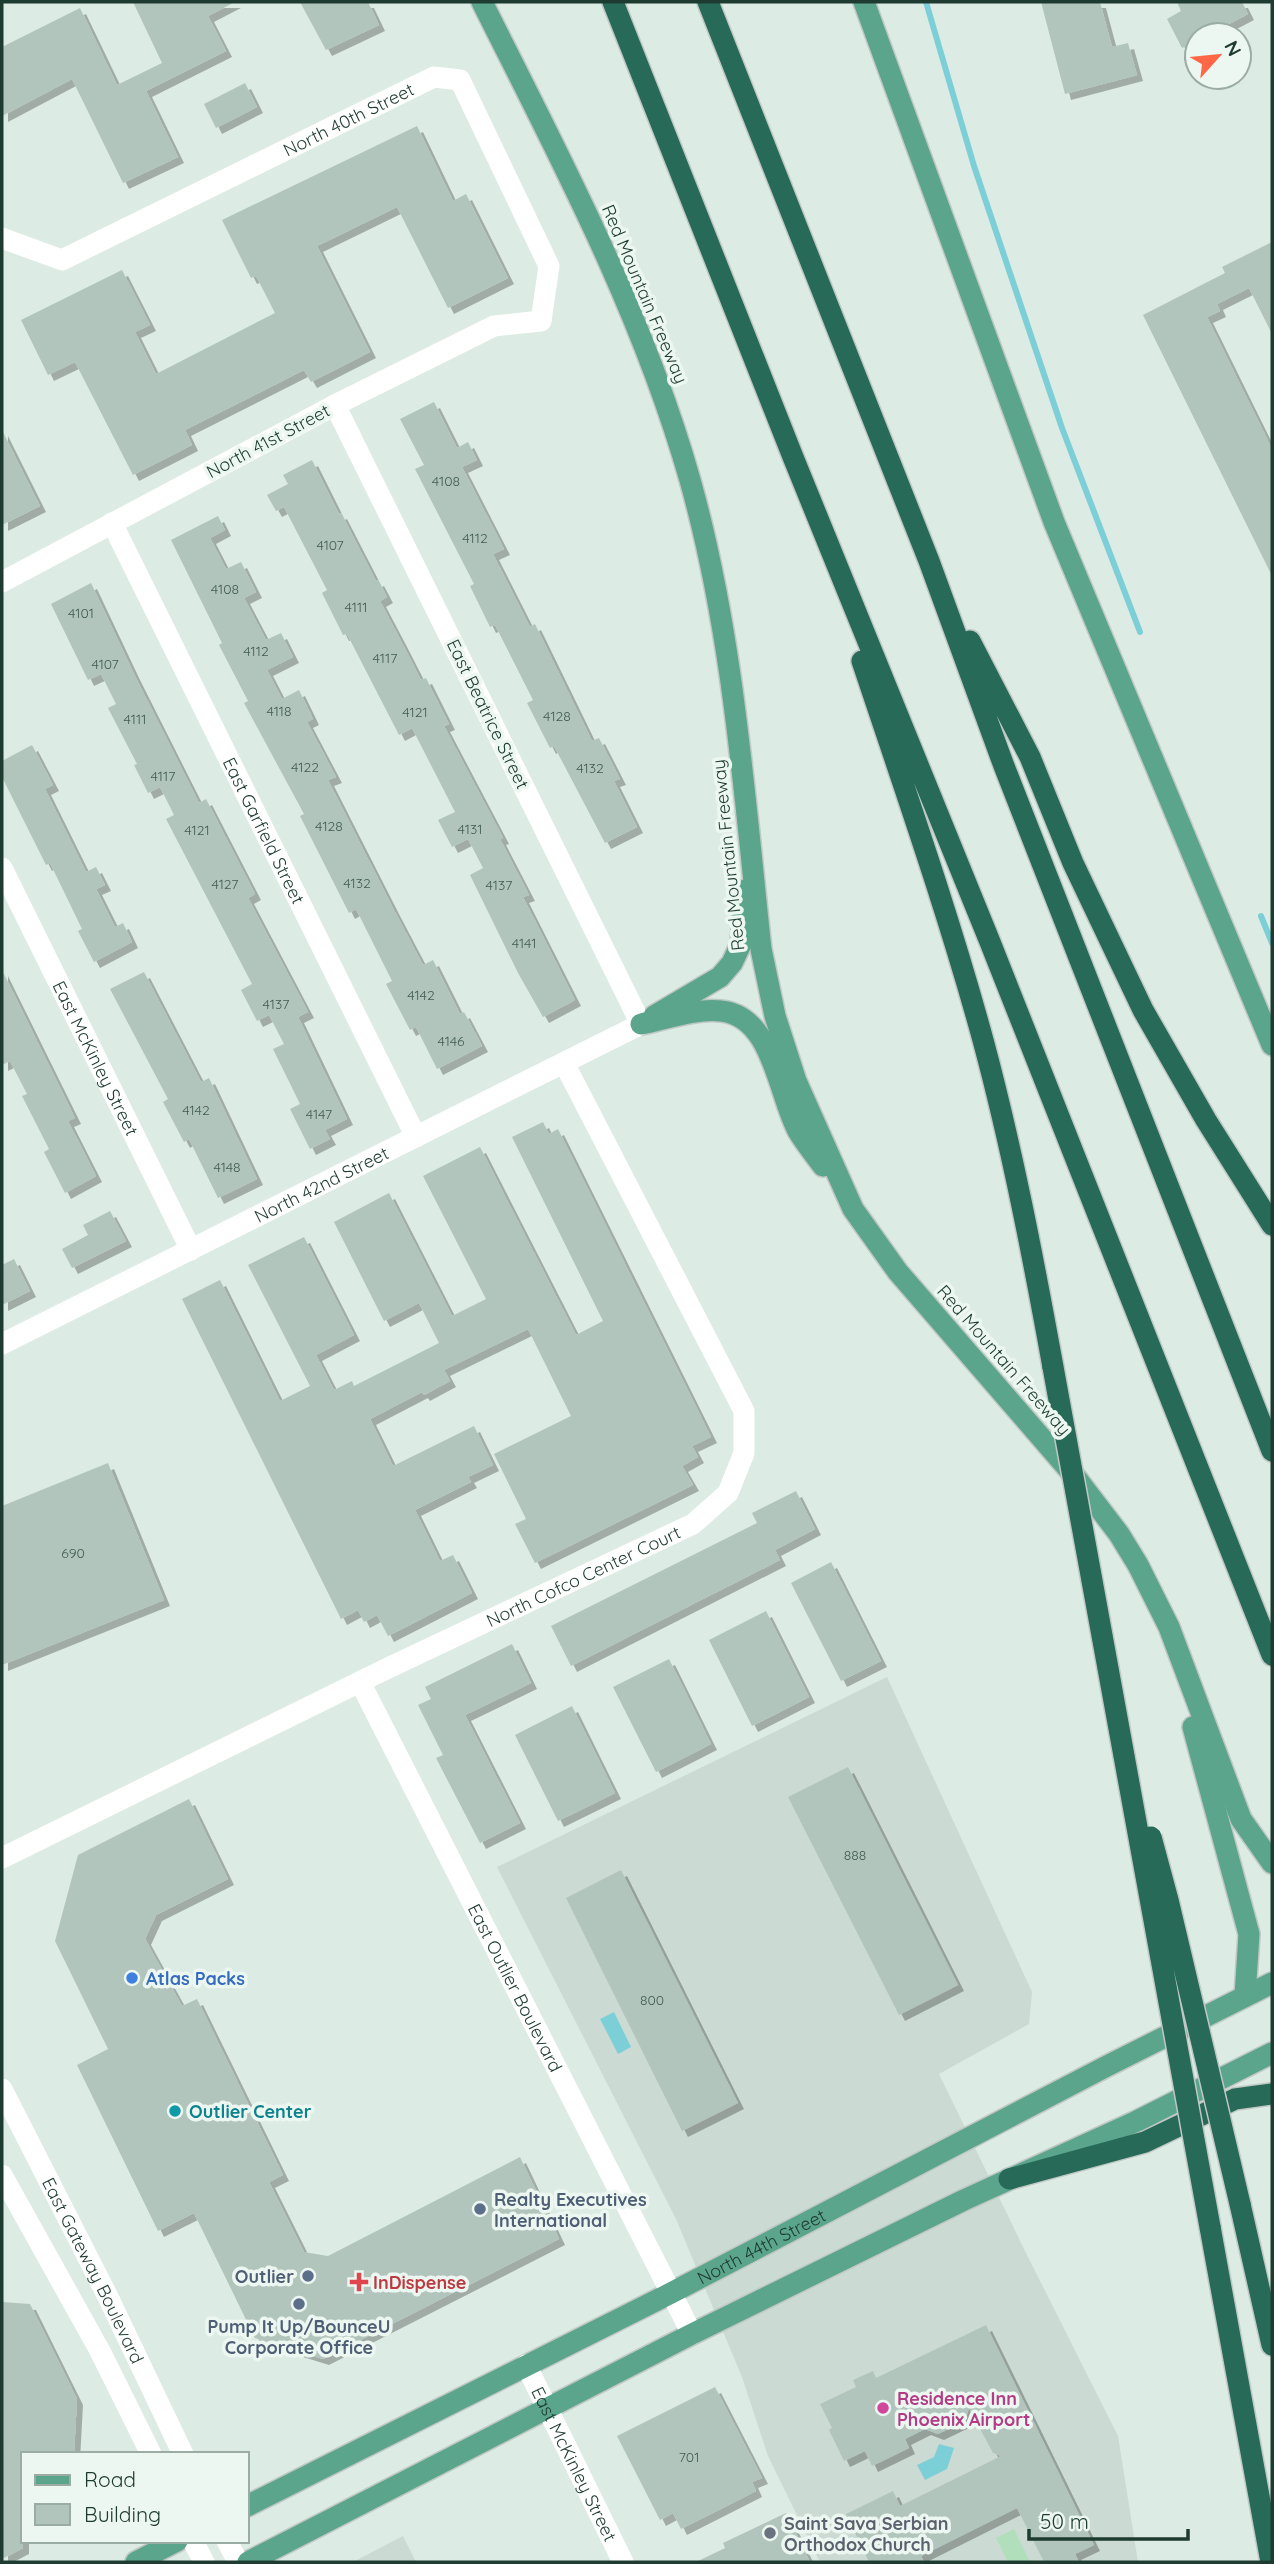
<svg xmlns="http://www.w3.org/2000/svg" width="1274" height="2564" viewBox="0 0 1274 2564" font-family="Quicksand,sans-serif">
<defs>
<filter id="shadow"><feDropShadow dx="6" dy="6" stdDeviation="0" flood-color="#0004"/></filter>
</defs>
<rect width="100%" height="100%" fill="#dcebe3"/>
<path fill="#cbdad2" d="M887,1677L1032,1992L1029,2024L939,2074L1025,2251L1118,2436L1138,2562H820L768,2456L742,2377L676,2219L497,1867Z
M403,2536L416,2562H353Z"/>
<path fill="#b2dfbb" d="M1014,2529L1030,2562H1008L996,2538Z"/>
<path fill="#7dcfd7" d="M614,2012L631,2047L618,2054L600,2019Z
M939,2444L954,2448L947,2469L925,2480L917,2465L934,2457Z"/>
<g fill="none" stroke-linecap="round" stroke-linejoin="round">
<path stroke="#7dcfd7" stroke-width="6" d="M926,2L974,166L1062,428L1140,632
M1261,916L1272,943"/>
</g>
<path fill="#b2c5bc" filter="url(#shadow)" d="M133,2H235L208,16L226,51L146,91L178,157L123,183L72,79L2,116V47L80,8L117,85L162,63Z
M300,2H368L379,25L326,50Z
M1041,2H1100L1112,47L1128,43L1137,75L1065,94Z
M1177,2H1242L1248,14L1208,35H1197V41L1182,48L1167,19L1181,11Z
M245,83L257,107L216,128L204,104Z
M417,126L453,201L466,194L508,278L448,308L397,207L317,246L370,352L311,382L304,370L185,430L192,445L133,475L75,362L48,375L21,320L122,270L150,325L135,332L156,374L275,313L256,276L251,278L222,220Z
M1272,242V334L1249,288L1217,304L1220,311L1207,317L1272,449V576L1143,315L1225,273L1222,267Z
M434,402L457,448L468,442L477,460L462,467L504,549L493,554L530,627L535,624L592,741L599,738L620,779L614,781L637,827L605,843L554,746L550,748L527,703L533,700L495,625L490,627L470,586L474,584L415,469L424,465L400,419Z
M2,430L40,506L2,525Z
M312,460L339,514L341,513L376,581L378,580L387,597L380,601L400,639L421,680L426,678L449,724L444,726L503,838L500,839L529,895L523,897L575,1000L543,1017L518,973L470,875L483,868L468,839L452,847L438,820L455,812L412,728L399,735L347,634L343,635L322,593L327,590L284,507L276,511L267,495L288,484L283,475Z
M218,516L225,530L210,538L226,569L241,562L256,592L244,598L266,640L281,633L293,657L267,670L282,699L299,690L313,719L307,722L336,777L328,780L394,910L423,965L433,960L460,1014L464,1012L482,1046L437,1069L416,1027L410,1030L386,984L392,981L356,909L349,913L300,816L304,814L244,703L248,701L219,645L222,643L171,540Z
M91,583L134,674L199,803L206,799L255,894L248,898L308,1012L298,1017L347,1119L325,1130L330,1139L310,1149L290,1109L300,1104L273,1049L284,1044L269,1015L257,1021L241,990L252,984L166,819L174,815L160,787L148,793L134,765L137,764L108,708L116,704L101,674L88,680L51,604Z
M32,745L53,785L45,789L86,872L96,867L105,885L96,889L115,927L123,923L132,942L94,962L78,931L82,929L50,863L46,865L2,777V761Z
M2,970L75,1118L68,1121L96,1176L65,1193L44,1152L49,1149L22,1096L27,1094L10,1061L2,1065Z
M144,972L201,1082L209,1078L257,1179L218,1198L189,1139L184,1142L163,1102L168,1099L110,989Z
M543,1122L549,1134L558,1129L711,1437L692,1446L698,1457L682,1466L693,1485L535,1563L515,1524L526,1519L494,1454L571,1416L528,1329L444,1370L450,1381L424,1395L422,1392L370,1419L393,1466L474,1426L493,1465L468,1477L471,1482L415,1510L440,1561L453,1555L472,1593L388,1636L377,1615L364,1622L358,1610L341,1619L182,1299L220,1280L280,1401L310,1386L248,1265L304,1237L354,1335L316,1355L334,1390L352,1381L354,1386L439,1343L419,1303L384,1321L334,1222L389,1193L452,1316L486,1299L423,1176L480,1147L576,1335L603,1321L512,1137Z
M110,1211L126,1241L72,1268L62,1249L88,1235L83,1225Z
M14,1259L30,1291L2,1305V1265Z
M108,1463L164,1600L2,1665V1506Z
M796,1491L815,1529L775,1550L780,1560L571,1666L551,1626L757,1523L752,1513Z
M831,1562L881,1661L841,1681L791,1583Z
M766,1611L809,1697L752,1726L709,1640Z
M512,1644L531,1683L465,1715L520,1823L480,1843L436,1758L443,1755L418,1705L431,1699L425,1687Z
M669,1659L711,1744L656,1772L613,1687Z
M572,1706L615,1793L558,1821L515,1735Z
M848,1767L958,1985L899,2015L788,1797Z
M189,1799L228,1879L156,1915L145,1939L182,2006L197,1999L283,2175L269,2182L304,2252L328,2256L520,2157L559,2239L323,2359L255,2338L194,2213L158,2231L77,2065L108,2049L55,1941L78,1855Z
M621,1870L738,2103L682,2131L566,1898Z
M2,2302L30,2304L77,2399L74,2454H23V2548L2,2559Z
M986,2325L1094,2545L1075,2554L1079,2562H1044L1017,2508L921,2556L924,2562H869L846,2514L893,2491L900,2506L1001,2456L993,2453L969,2408L965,2421L938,2434L925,2429L905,2439L909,2448L872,2466L865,2451L844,2461L829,2430L832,2428L820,2404L856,2387L853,2380L873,2371L876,2378Z
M715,2387L762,2478L752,2482L756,2491L681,2529L673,2513L660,2520L617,2436Z
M786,2513L810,2562H696L725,2548L723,2543Z"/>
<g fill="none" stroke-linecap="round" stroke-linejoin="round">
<g stroke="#c0c8c5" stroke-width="24">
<g id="major">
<path d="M482,2C560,158 642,311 690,480C733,633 744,792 761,949L775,1016L796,1081L853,1209L898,1272L1077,1479L1119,1534L1138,1565L1169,1627L1241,1819L1272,1863"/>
<path d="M864,2L1054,522L1272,1045"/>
<path d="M654,1016L720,977L732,963L741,944L745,890"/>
<path d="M641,1024C666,1019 696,1008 721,1011C773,1016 778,1094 798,1131C805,1143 815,1155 823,1166"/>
<path d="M1193,1727L1249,1934L1245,1996"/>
<path id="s9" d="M247,2506L671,2293L1107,2066L1272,1983"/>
<path d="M136,2562L177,2541"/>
<path d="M248,2562L692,2334L964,2200L1137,2121L1272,2053"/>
</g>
</g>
<g stroke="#c0c8c5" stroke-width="24">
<path id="highway" d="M613,2L793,457L990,942L1272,1655
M708,2L929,561L1004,766L1272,1451
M970,641L1030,757L1073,863L1143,1010L1206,1120L1272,1225
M862,661C904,787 948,912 983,1040C1012,1148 1033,1257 1053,1367
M1009,2179L1145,2142L1235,2099L1272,2094
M1240,2204L1272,2345
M1210,2227L1271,2562"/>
</g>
<g stroke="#fff" stroke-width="21">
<path id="s1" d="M2,238L62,260L434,77L460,80L549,266L541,321L494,326L335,405L2,582"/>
<path id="s2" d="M112,523L416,1137"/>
<path id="s3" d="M2,868L191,1250"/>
<path id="s4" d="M2,1344L641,1024L335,405"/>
<path id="s5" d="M360,1682L692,2334"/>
<path id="s6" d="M2,1858L386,1669L693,1524L728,1493L744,1453V1411L564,1063"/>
<path id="s7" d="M2,2089L108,2297L183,2454"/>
<path d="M2,2175L100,2351L151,2454"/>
<path id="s8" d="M526,2365L623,2562"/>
<path d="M193,2541L204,2562"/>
<path d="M227,2541L238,2562"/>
</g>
<use href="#major" stroke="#5ca58d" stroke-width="21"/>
<use href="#highway" stroke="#266a57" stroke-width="21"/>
<g stroke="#c0c8c5" stroke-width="24" stroke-linecap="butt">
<path id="highway-bridge" d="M1053,1367L1210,2227
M1151,1837L1168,1900L1240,2204"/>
</g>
<use href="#highway-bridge" stroke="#266a57" stroke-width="21"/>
</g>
<circle fill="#3f7fe0" stroke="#edf7f1" stroke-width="2.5" cx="132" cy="1978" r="7"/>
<circle fill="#0f9aa8" stroke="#edf7f1" stroke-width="2.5" cx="175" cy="2111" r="7"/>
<g fill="#5c6f8a" stroke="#edf7f1" stroke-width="2.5">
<circle cx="480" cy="2209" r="7"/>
<circle cx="308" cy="2276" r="7"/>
<circle cx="299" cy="2304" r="7"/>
</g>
<path fill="#e0444e" stroke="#edf7f1" stroke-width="2.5" d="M355.5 2271.5h7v7h7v7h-7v7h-7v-7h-7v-7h7z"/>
<circle fill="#d1479c" stroke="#edf7f1" stroke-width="2.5" cx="883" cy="2408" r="7"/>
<circle fill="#6b7280" stroke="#edf7f1" stroke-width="2.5" cx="770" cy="2533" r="7"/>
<g text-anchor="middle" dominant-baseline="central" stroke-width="7" stroke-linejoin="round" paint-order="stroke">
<g font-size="14" fill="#425e54">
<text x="446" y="481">4108</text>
<text x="475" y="538">4112</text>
<text x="330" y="545">4107</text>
<text x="225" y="589">4108</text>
<text x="356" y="607">4111</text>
<text x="81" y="613">4101</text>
<text x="256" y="651">4112</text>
<text x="385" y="658">4117</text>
<text x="105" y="664">4107</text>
<text x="279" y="711">4118</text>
<text x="415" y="712">4121</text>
<text x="557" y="716">4128</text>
<text x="135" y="719">4111</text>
<text x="305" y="767">4122</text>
<text x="590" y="768">4132</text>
<text x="163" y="776">4117</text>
<text x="329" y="826">4128</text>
<text x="470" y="829">4131</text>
<text x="197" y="830">4121</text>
<text x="357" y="883">4132</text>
<text x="225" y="884">4127</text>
<text x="499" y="885">4137</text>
<text x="524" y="943">4141</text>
<text x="421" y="995">4142</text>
<text x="276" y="1004">4137</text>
<text x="451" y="1041">4146</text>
<text x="196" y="1110">4142</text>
<text x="319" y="1114">4147</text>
<text x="227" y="1167">4148</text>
<text x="73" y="1553">690</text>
<text x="855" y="1855">888</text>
<text x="652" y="2000">800</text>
<text x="689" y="2457">701</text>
</g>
<g font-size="18" fill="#1d3b31" stroke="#edf7f1">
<text stroke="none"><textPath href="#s1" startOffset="383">North 40th Street</textPath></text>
<text transform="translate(645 294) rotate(67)">Red Mountain Freeway</text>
<text transform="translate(268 441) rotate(-28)">North 41st Street</text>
<text transform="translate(488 714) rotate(64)">East Beatrice Street</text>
<text stroke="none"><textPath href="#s2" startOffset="343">East Garfield Street</textPath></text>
<text transform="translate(728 855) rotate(-96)">Red Mountain Freeway</text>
<text stroke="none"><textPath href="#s3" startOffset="212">East McKinley Street</textPath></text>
<text stroke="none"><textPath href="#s4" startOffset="357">North 42nd Street</textPath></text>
<text transform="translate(1004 1360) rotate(49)">Red Mountain Freeway</text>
<text stroke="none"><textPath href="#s6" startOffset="646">North Cofco Center Court</textPath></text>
<text stroke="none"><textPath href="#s5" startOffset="343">East Outlier Boulevard</textPath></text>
<text stroke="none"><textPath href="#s9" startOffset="576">North 44th Street</textPath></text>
<text stroke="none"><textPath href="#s7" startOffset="203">East Gateway Boulevard</textPath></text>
<text stroke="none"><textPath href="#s8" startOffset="110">East McKinley Street</textPath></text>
</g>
<g font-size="18" font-weight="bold" fill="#366cbe" stroke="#edf7f1" text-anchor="start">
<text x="146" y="1978">Atlas Packs</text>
</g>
<g font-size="18" font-weight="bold" fill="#0d838f" stroke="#edf7f1" text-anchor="start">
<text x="189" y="2111">Outlier Center</text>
</g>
<g font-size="18" font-weight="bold" fill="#4e5e75" stroke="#edf7f1" text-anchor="start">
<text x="494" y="2199">Realty Executives<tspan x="494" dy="21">International</tspan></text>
<text x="294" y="2276" text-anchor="end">Outlier</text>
<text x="299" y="2326" text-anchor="middle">Pump It Up/BounceU<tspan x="299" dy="21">Corporate Office</tspan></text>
</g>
<g font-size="18" font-weight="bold" fill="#be3a42" stroke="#edf7f1" text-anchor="start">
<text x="373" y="2282">InDispense</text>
</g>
<g font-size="18" font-weight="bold" fill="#b23c85" stroke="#edf7f1" text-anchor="start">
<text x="897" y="2398">Residence Inn<tspan x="897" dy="21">Phoenix Airport</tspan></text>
</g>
<g font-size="18" font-weight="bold" fill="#5b616d" stroke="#edf7f1" text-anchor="start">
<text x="784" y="2523">Saint Sava Serbian<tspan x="784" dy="21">Orthodox Church</tspan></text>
</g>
</g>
<rect width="1274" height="2564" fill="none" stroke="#1d3b31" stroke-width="7"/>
<rect x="21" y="2452" width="228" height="91" fill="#edf7f1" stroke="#9aaca4" stroke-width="2"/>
<rect x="35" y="2475" width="35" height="10" fill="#5ca58d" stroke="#9aaca4" stroke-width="2"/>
<text x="84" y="2487" font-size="21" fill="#1d3b31">Road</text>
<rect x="35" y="2504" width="35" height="21" fill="#b2c5bc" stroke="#9aaca4" stroke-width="2"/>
<text x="84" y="2522" font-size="21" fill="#1d3b31">Building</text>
<g transform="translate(1218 56) rotate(63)"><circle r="33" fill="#edf7f1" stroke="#9aaca4" stroke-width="2"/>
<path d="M0-5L12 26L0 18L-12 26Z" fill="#ff6746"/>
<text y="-10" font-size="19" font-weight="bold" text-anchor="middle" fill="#1d3b31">N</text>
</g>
<path d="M1029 2529v10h159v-10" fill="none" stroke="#1d3b31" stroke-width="3.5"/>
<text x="1040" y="2529" font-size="21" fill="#1d3b31" stroke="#edf7f1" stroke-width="5" paint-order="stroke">50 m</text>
</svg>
